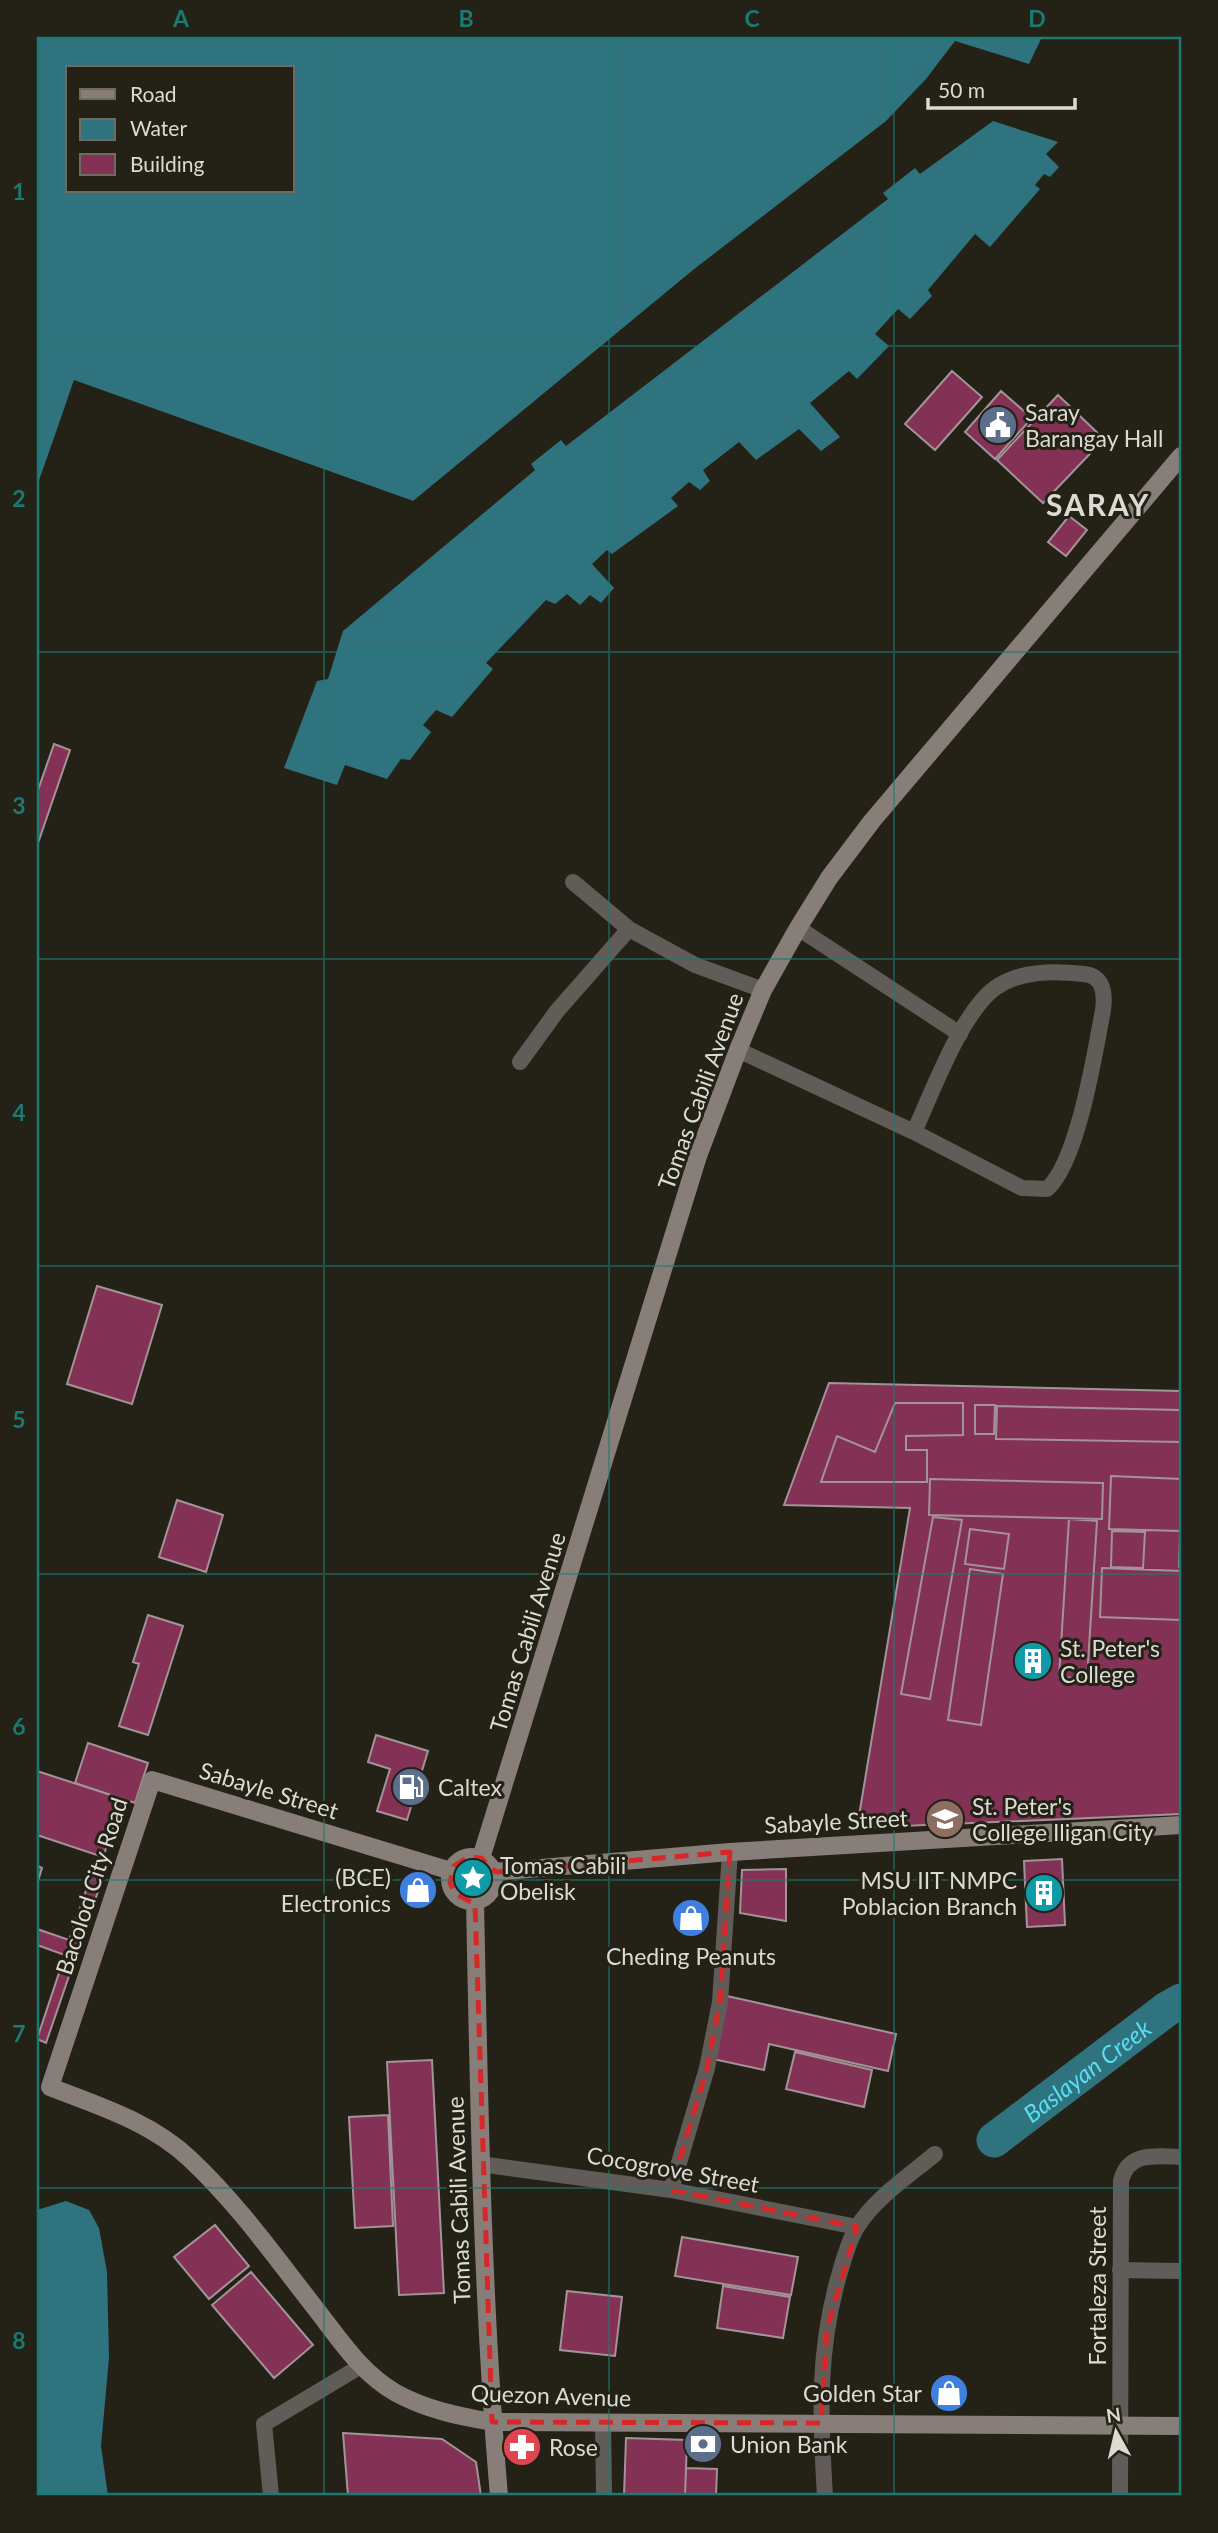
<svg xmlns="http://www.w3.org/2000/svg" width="1218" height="2533" viewBox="0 0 1218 2533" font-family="Lato,sans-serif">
<rect width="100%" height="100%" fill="#242216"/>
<path fill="#2f737e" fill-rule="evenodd" d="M37,37H1042L1029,64L955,41L926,79L886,121L693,270L413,501L74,381L37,486ZM68,68H292V191H68Z
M993,121L1058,142L1046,154L1059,167L1050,177L1044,174L1035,185L1040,189L990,247L975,234L928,290L932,296L910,319L898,309L875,334L889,346L857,379L849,371L810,403L840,437L821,451L799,429L756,460L739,442L703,470L710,481L700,490L689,482L671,498L678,506L612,554L607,550L592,564L614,588L601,603L590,595L580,605L567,594L555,604L546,600L486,663L493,669L452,717L436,710L423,725L431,732L410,760L401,759L387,779L345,765L337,785L284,768L317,681L328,679L343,631L535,470L531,464L561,440L566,446L888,199L883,193L915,168L920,174Z
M66,2201L89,2210L99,2228L107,2272L109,2358L101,2446L108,2496H37V2210Z"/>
<path fill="#242216" d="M74,380L413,501L410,504L76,385L37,489Z"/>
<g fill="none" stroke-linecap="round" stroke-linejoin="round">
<path stroke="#2f737e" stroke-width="35" id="s1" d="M994,2140L1167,2009L1181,2001"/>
</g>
<path fill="#833255" stroke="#a39398" stroke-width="2" d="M952,371L982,397L935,450L905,424Z
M1001,391L1032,418L995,459L965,432Z
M1058,395L1104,439L1043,503L997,460Z
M1069,516L1087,530L1066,556L1048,542Z
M54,744L70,750L37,846V793Z
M97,1286L162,1305L132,1404L67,1384Z
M829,1383L1181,1391V1814L857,1828L910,1508L784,1505Z
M895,1403H963V1435L906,1436V1450H927V1482H821L837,1436L875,1452Z
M975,1405H995L994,1434H975Z
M997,1406L1181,1410V1442L996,1439Z
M1111,1476L1181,1479V1531L1109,1529Z
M930,1479L1103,1483L1102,1519L929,1515Z
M177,1500L223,1515L206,1572L159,1557Z
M933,1517L962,1520L930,1699L901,1694Z
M1069,1519L1097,1521L1087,1679L1059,1677Z
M970,1529L1009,1534L1004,1569L965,1564Z
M1112,1531L1145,1532L1143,1568L1111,1567Z
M1180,1534L1181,1535V1567H1179Z
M1102,1568L1181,1571V1620L1100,1617Z
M970,1569L1003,1574L981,1725L948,1720Z
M148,1615L183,1626L148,1735L119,1726L139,1664L133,1662Z
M376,1735L428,1751L407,1820L377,1811L390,1769L368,1762Z
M88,1743L148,1763L135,1803L75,1783Z
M37,1771L123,1799L103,1857L37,1835Z
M1062,1859L1065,1925L1027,1927L1024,1861Z
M38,1866L42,1868L37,1884V1870Z
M786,1869V1921L740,1913L742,1870Z
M92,1873L103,1877L46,2043L37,2039L65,1955L37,1945V1929L69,1940Z
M727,1996L896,2034L888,2071L769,2044L764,2070L713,2059Z
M795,2052L872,2070L864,2107L786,2089Z
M432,2060L444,2293L399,2295L387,2062Z
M388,2115L393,2226L355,2228L349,2117Z
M215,2225L249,2266L209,2299L174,2257Z
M682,2237L798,2257L791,2295L675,2276Z
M251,2272L313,2345L274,2378L212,2305Z
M723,2286L790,2297L783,2338L717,2328Z
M567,2291L622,2297L615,2356L560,2350Z
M343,2433L442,2439L476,2462L481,2496H348Z
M626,2438L687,2440L685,2496H624Z
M686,2468L717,2469L716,2496H685Z"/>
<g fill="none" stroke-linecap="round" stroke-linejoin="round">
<path stroke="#625c59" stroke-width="16" d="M573,882L629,929L695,965L763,990
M798,928L960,1034
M738,1050L914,1132L1022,1188L1047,1189C1078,1162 1095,1052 1103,1010C1105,994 1104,976 1084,974C1055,971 1020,970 995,988C961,1013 932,1093 914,1132
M520,1062L557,1011L629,929
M480,2164L671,2190L857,2227
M671,2190L707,2068L720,2002L730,1852
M1120,2270L1181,2271
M603,2422L604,2496
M271,2496L264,2424L361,2366
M825,2496C820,2416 817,2350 840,2272C844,2258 849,2240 857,2227C875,2198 910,2175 935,2154
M1120,2496L1121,2181C1128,2151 1157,2156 1181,2157"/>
<path stroke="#877e79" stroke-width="18" d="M450 1879a22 22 0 1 1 44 0a22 22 0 1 1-44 0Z
M481,1858L698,1156L738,1050L763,990L798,928L829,878L872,821L1181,456
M451,1871L152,1780L50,2087C99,2106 151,2122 190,2159C238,2204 276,2258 316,2309C340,2340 362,2374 396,2393C427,2410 459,2416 492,2422L1181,2426
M494,1872L730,1852L1181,1825
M475,1901C479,2100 482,2298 499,2496"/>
</g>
<path fill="none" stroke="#d62828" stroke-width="5" stroke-dasharray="14 9" stroke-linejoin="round" d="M730,1852L720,2002L707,2068L671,2190L857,2227L827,2329L821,2423L492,2422L475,1904L456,1894L450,1883L454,1866L469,1857L481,1858L496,1872Z"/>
<path fill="none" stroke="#197b73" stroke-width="2" stroke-opacity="0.55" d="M324,37V2496M609,37V2496M894,37V2496M37,346H1181M37,652H1181M37,959H1181M37,1266H1181M37,1574H1181M37,1880H1181M37,2188H1181"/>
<defs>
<g id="civic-disc" transform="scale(2.0125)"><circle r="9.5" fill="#5c6f8a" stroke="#242216"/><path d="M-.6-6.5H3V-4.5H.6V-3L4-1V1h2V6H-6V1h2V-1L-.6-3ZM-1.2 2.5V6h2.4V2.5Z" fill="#fff"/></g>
<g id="building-disc" transform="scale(2.0125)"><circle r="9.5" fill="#0f9aa8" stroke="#242216"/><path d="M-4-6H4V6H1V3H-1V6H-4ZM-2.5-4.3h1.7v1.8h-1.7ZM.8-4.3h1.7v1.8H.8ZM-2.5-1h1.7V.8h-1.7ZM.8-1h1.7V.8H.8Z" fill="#fff"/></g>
<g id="fuel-disc" transform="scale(2.0125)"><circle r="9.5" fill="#5c6f8a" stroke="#242216"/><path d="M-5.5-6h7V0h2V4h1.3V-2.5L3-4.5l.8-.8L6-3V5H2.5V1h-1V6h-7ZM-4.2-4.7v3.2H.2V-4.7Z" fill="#fff"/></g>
<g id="university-disc" transform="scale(2.0125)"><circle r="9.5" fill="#8d6e63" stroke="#242216"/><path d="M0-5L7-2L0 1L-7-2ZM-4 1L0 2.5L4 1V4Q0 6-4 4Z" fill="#fff"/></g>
<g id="sight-disc" transform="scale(2.0125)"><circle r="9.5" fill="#0f9aa8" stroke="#242216"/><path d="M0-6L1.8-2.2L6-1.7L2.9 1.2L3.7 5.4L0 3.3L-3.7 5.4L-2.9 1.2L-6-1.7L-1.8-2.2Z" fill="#fff"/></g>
<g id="shop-disc" transform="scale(2.0125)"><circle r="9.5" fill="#3f7fe0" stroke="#242216"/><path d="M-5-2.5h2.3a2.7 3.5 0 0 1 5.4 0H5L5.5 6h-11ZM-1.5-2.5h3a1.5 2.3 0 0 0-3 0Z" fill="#fff"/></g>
<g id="bank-disc" transform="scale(2.0125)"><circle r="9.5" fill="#5c6f8a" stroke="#242216"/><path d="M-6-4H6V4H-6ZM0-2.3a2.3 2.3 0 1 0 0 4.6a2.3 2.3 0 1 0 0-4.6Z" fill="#fff"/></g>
<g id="pharmacy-disc" transform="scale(2.0125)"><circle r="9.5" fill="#e0444e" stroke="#242216"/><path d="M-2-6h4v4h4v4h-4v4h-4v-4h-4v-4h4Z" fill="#fff"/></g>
</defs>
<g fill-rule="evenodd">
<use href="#civic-disc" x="998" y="425"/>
<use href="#building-disc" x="1033" y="1661"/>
<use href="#fuel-disc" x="411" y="1787"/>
<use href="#university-disc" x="945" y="1819"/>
<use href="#sight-disc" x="473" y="1878"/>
<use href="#shop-disc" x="418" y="1890"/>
<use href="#building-disc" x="1044" y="1893"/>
<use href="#shop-disc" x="691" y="1918"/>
<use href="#shop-disc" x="949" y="2393"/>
<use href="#bank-disc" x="703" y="2444"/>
<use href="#pharmacy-disc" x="522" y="2447"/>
</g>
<g text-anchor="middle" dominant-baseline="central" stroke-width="6" stroke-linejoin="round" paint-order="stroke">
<g font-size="23" fill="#dcdbd3" stroke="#242216" text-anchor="start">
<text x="1025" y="412">Saray<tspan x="1025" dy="26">Barangay Hall</tspan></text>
<text x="1060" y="1648">St. Peter's<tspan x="1060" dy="26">College</tspan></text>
<text x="438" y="1787">Caltex</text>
<text x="972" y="1806">St. Peter's<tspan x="972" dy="26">College Iligan City</tspan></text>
<text x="500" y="1865">Tomas Cabili<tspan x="500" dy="26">Obelisk</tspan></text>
<text x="391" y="1877" text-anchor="end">(BCE)<tspan x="391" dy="26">Electronics</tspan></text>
<text x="1017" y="1880" text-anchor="end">MSU IIT NMPC<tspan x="1017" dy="26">Poblacion Branch</tspan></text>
<text x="691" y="1956" text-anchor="middle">Cheding Peanuts</text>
<text x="922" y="2393" text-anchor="end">Golden Star</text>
<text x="730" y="2444">Union Bank</text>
<text x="549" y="2447">Rose</text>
</g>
<g font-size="23" fill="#dcdbd3" stroke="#242216">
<text transform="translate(700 1091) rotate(-70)">Tomas Cabili Avenue</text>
<text transform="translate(527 1632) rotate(-73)">Tomas Cabili Avenue</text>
<text transform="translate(269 1790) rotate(17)">Sabayle Street</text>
<text transform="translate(836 1821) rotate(-3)">Sabayle Street</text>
<text transform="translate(91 1886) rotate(-72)">Bacolod City Road</text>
<text transform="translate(673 2169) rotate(10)">Cocogrove Street</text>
<text transform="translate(458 2200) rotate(-92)">Tomas Cabili Avenue</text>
<text transform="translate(1097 2286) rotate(-90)">Fortaleza Street</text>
<text transform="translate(551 2395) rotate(2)">Quezon Avenue</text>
</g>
<g font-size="24" font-style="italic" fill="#5adef2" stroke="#242216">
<text stroke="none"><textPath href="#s1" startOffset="116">Baslayan Creek</textPath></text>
</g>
<g font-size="30" font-weight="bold" letter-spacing="2" fill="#dcdbd3" stroke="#242216">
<text x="1098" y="504">SARAY</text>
</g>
</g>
<rect width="1218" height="2533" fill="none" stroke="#242216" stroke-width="77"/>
<rect x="66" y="66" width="228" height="126" fill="#242216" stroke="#6e6c62" stroke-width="2"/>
<rect x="80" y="89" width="35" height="10" fill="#877e79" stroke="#6e6c62" stroke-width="2"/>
<text x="130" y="102" font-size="21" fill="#dcdbd3">Road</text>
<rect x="80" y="119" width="35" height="21" fill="#2f737e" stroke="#6e6c62" stroke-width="2"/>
<text x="130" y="136" font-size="21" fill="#dcdbd3">Water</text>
<rect x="80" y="154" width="35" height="21" fill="#833255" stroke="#6e6c62" stroke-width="2"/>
<text x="130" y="172" font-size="21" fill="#dcdbd3">Building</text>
<g transform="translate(1116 2432) rotate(352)" stroke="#242216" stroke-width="5" paint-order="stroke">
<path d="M0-5L12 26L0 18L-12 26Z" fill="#dcdbd3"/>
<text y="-10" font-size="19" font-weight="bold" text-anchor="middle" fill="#dcdbd3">N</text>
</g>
<path d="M928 98v10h147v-10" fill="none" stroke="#dcdbd3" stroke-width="3.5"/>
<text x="938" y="98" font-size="21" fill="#dcdbd3" stroke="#242216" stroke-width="5" paint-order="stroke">50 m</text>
<rect x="38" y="38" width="1142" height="2456" fill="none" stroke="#197b73" stroke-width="2.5"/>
<g font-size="23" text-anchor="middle" font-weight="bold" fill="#197b73">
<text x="181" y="27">A</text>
<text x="466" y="27">B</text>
<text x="752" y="27">C</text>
<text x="1037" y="27">D</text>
<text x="19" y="200">1</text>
<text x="19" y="507">2</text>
<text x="19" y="814">3</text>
<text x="19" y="1121">4</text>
<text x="19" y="1428">5</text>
<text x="19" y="1735">6</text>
<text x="19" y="2042">7</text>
<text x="19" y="2349">8</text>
</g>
</svg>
